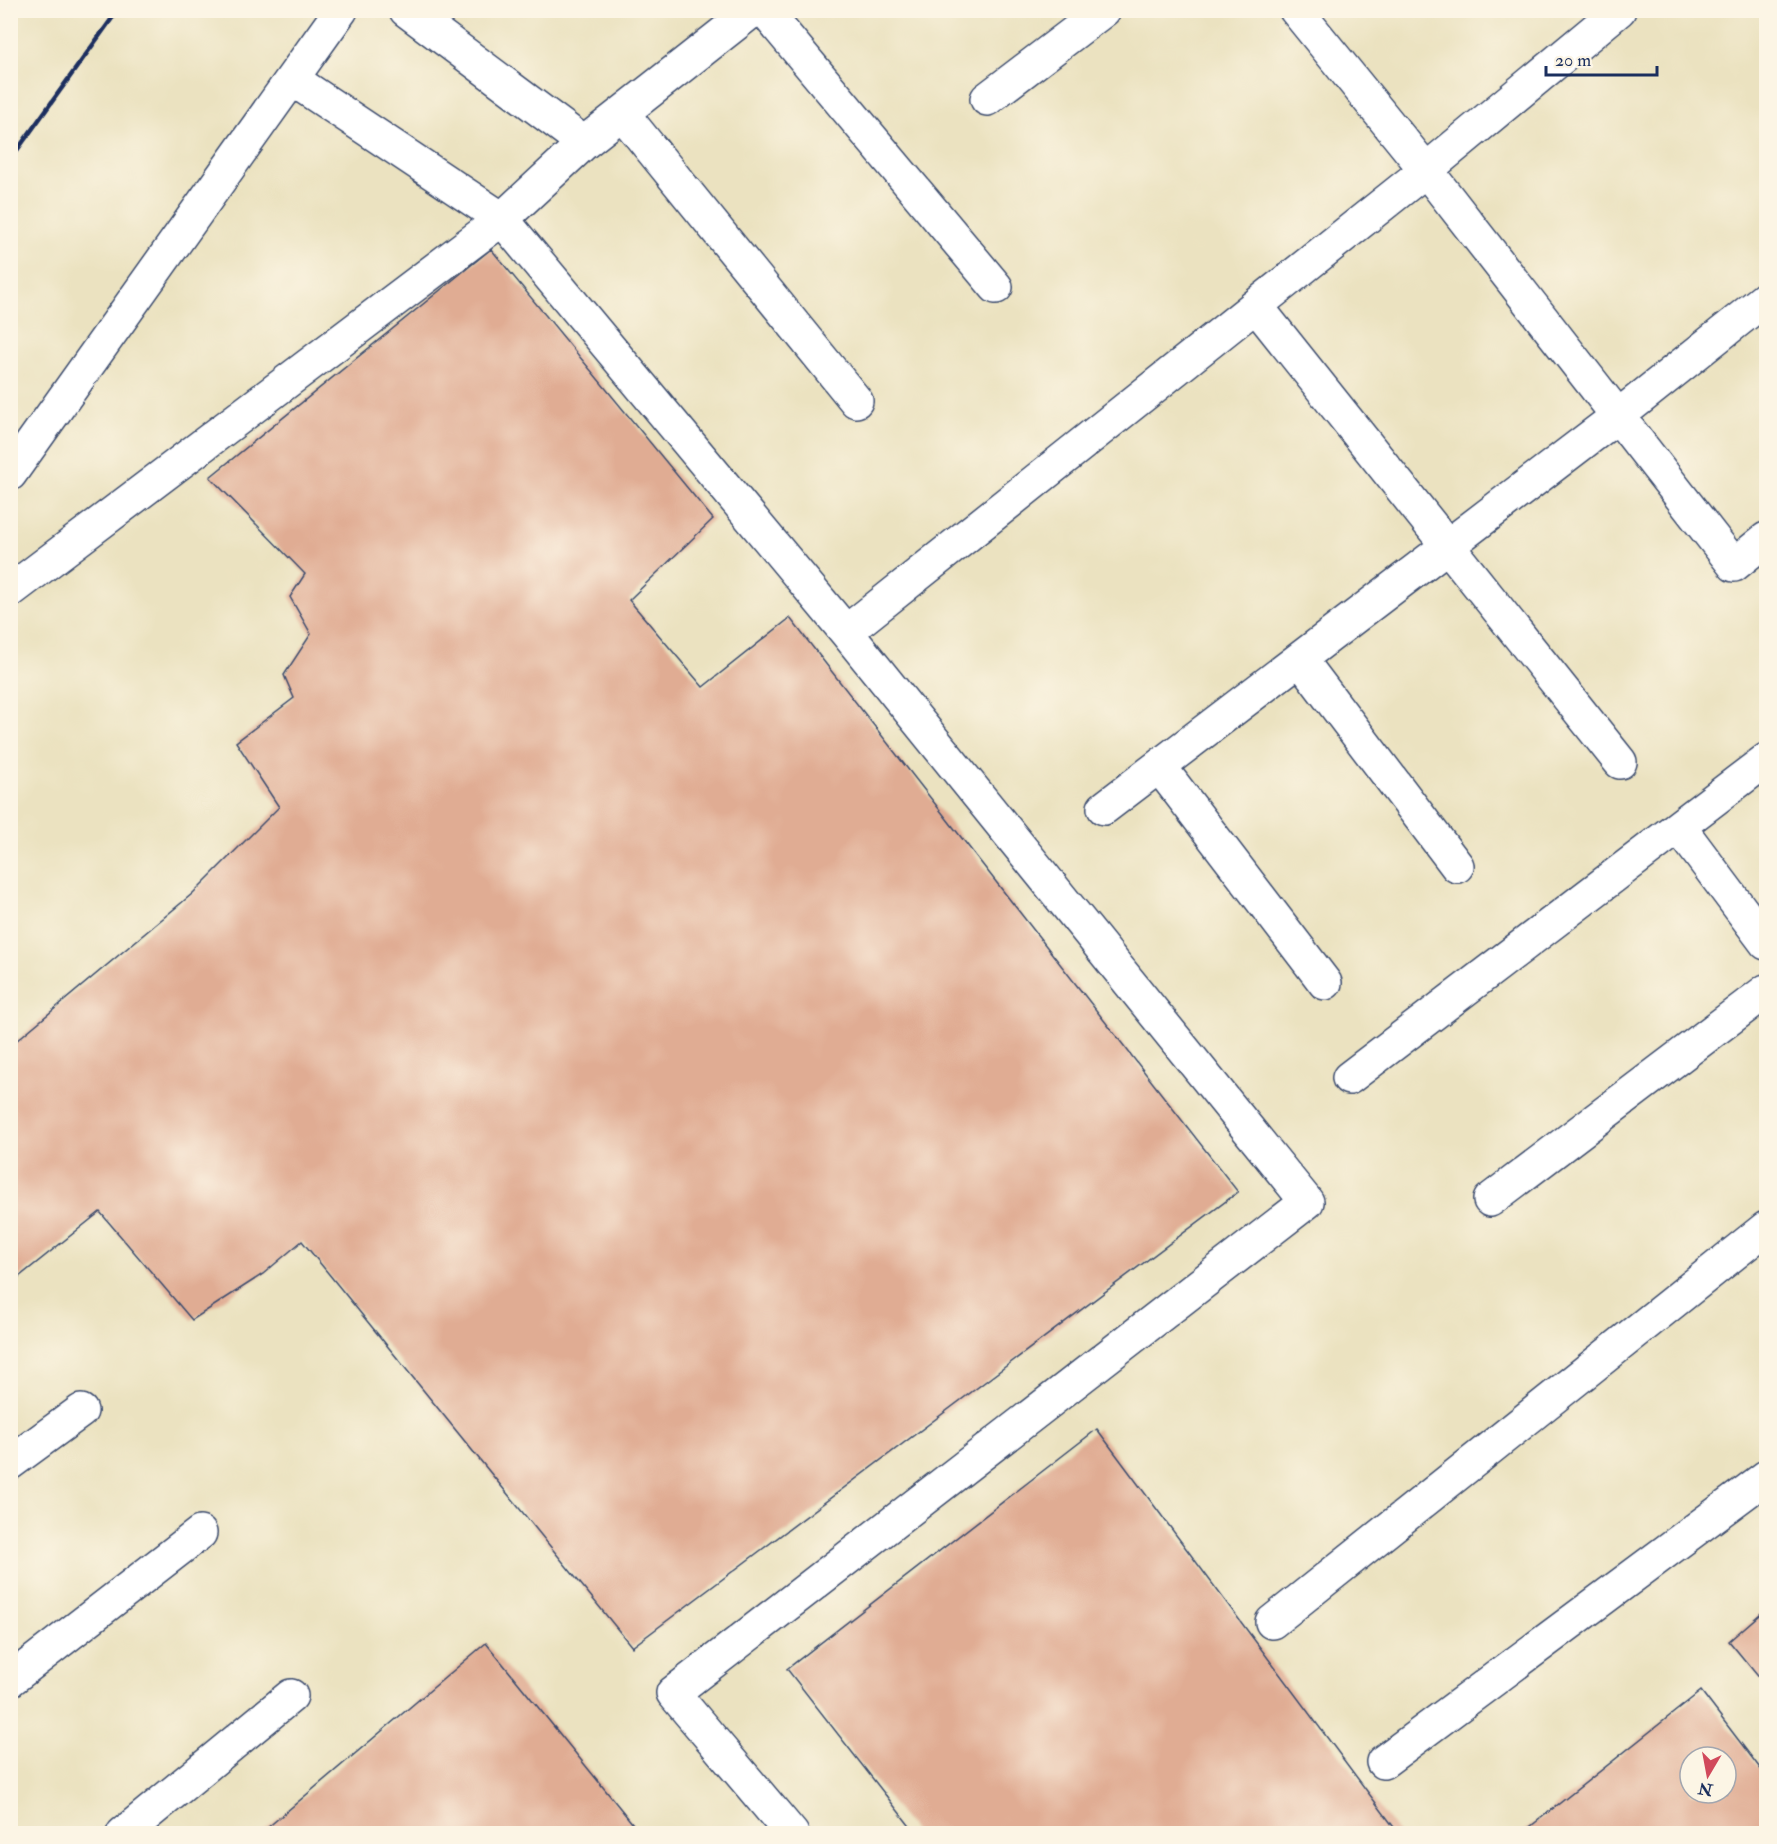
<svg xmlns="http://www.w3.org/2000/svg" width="1777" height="1844" viewBox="0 0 1777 1844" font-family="'IM FELL Double Pica',serif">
<rect width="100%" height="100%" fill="#fcf5e5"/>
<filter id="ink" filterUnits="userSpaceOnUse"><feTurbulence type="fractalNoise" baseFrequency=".0167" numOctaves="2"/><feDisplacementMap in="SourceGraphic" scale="12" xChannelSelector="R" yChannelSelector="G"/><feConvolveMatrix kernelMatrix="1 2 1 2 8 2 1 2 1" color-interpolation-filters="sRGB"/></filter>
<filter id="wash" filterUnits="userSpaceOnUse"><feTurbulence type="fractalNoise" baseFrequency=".008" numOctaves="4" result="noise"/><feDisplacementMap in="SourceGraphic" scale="24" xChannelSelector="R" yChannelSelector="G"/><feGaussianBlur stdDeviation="1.35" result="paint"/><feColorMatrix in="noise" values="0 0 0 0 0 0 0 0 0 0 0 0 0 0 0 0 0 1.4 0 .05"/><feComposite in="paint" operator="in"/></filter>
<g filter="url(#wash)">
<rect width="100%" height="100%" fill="#ebe2c0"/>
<g id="blocks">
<path fill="#e0ac93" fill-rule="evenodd" d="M491,249L713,519L629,600L703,687L790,618L1238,1192L632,1647L302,1241L263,1274L192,1320L100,1212L10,1284V1046L192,894L279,807L236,742L294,698L284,675L311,634L290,597L305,574L210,477Z
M1097,1429L1399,1834H916L787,1669Z
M1766,1609V1686L1729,1641Z
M486,1643L641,1834H260Z
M1701,1691L1766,1776V1834H1521ZM1690,1757H1726V1793H1690Z"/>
</g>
</g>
<g filter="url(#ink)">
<use href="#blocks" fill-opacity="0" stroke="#3a4a6d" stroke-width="1.5"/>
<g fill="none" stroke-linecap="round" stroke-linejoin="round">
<g stroke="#3a4a6d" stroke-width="36">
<path id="street" d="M406,10L584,143
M753,10L584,143L502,219L846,632L1307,1202L673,1693L792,1834
M764,10L996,287
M1619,10L1426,170L1734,565L1766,539
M987,99L1104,10
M622,113L856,401
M1256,306L1620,762
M10,474L341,10
M10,591L502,219L292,79
M846,632L1426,170L1296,10
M1300,659L1457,866
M1159,766L1325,983
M1104,808L1618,416L1766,298
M1680,828L1766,943
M1349,1078L1766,760
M1490,1200L1766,991
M10,1463L81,1411
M1272,1622L1766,1228
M10,1680L200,1533
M1383,1762L1766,1477
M123,1834L291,1696"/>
</g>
<use href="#street" stroke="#fff" stroke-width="33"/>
<path stroke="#1b2f5e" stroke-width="4.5" d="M10,160L118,10"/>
</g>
</g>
<rect width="1777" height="1844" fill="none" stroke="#fcf5e5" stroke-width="36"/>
<g transform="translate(1708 1775) rotate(190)"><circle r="28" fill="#fcf5e5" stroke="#a2a6af" stroke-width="1.5"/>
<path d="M0-4.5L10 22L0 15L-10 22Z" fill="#d1495b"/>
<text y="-9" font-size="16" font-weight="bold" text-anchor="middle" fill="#1b2f5e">N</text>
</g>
<path d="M1546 66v9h111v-9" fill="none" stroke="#1b2f5e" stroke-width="3"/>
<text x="1555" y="66" font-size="18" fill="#1b2f5e" stroke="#fcf5e5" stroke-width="4.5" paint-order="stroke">20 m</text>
</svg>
